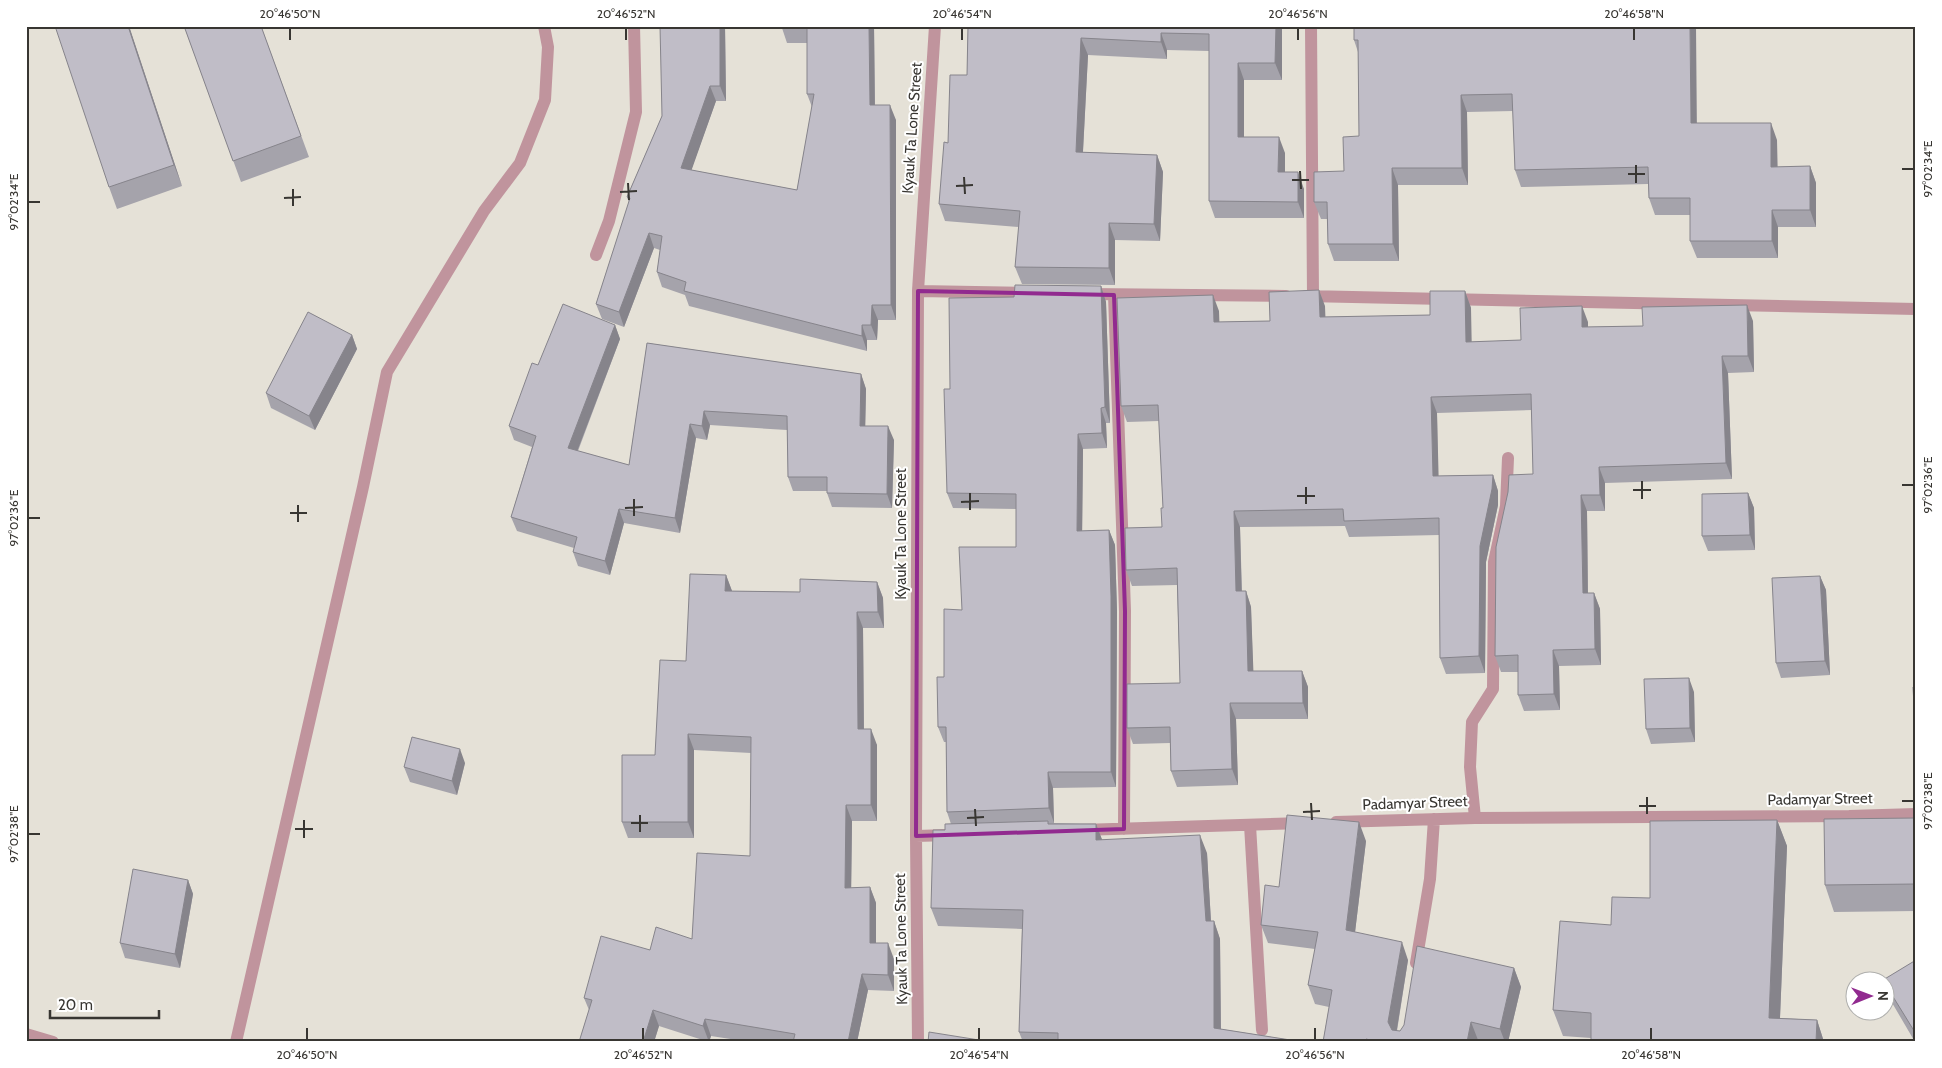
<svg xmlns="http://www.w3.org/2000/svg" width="1942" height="1068" viewBox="0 0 1942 1068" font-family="Cabin,sans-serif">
<rect width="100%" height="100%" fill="#e5e1d7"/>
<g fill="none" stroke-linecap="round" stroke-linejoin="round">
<path stroke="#c0949d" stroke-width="12" d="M1311,26L1313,296
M596,255L609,221L636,112L634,26
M918,291L1031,293
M1088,294L1286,296
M1114,295L1125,611L1124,829
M1306,296L1916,309
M1475,818L1470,767L1472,722L1493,689L1494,562L1506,506L1508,458
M1336,822L1475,818L1849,816L1916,814
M1250,825L1262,1030
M1081,830L1303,823
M916,836L949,835
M1416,963L1430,879L1434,819
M26,1034L53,1042
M236,1042L363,487L387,372L484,211L520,163L545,100L548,47L544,26
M918,1042L916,836L918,291L935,26"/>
</g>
<path fill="#a5a3ab" d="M129,26L182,186L117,209L109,187Z
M184,26H261L309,157L241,182Z
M725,26L726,101H716L691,170L797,190L812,107L807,94V43H787L782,28L874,26L875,105L896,120V320H878L877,340H867V351L689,306L685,295L662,287L657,272L660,250L654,248L624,327L602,319L596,304L629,202L627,197L662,116Z
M968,26H1282V80H1244V137L1285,153V172L1304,189V218H1215L1209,201V51L1167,50V59L1088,55L1083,152L1157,155L1163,172L1160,241L1115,240V285L1022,284L1015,267L1019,227L945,221L939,204L948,143L967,75Z
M1354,26L1697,123L1777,140V167L1810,166L1816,183V227H1778V258H1697L1690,241V215H1655L1649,198L1648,184L1521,187L1515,170L1513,111L1467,112L1468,185H1398L1399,261H1334L1328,244L1327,219H1321L1314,202L1344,171L1359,136L1358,52L1354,40Z
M1101,286L1106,302L1110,423H1106L1107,448L1083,449L1082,531L1109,530L1115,545L1117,611L1116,787L1053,788L1054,823L1096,824L1102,840L1207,853L1211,921H1214L1220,939L1221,1029L1303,1042H1023L1019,1032L1022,929L938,926L931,908L945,830L951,824L947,812L946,742H944L938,727L944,677L962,610L1016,547V509L953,508L947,493L1014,297Z
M1465,291L1471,308V342L1521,340L1588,322V327L1643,326L1753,321L1754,372L1728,373L1732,479L1605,483V511H1587L1588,593H1594L1600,609L1601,665L1559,666L1560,710L1524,711L1518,695V672H1501L1495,656L1533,474L1532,410L1437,413L1438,476L1493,475L1498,491V505L1486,562L1485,673L1446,674L1440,658L1439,535L1349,537L1345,526L1240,527L1242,591H1246L1251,607L1253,671H1302L1308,687V719H1236L1238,785L1177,787L1171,771L1170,743L1133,744L1127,728L1180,683L1177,585L1132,586L1126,570L1162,527L1163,508L1159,421L1127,422L1121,406L1219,311V322L1270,321L1325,306V317L1430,315Z
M615,325L620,339L578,451L629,465L647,343L861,374L866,389L865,426L894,440L892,508L832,507L827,493V491H793L788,477L787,430L710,425L707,440L696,438L680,533L624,523L610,575L578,566L573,552L574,548L517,531L511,517L532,447L514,440L509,426L538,365Z
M352,335L357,349L315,430L271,408L266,393Z
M1748,493L1754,508L1755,550L1708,551L1702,536Z
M726,575L732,591L800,592L877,582L883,598L884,628H863L864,729L877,745V821H852L851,888L870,887L876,903V943L894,959V991L868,990L857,1042H750L711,1036L709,1042L659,1026L654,1042H579L589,1010L584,998L650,950L692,939L750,856L751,753L694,750V838H628L622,822L655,755L686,661Z
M1820,576L1826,590L1830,675L1781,678L1776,663Z
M1694,692L1695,742L1651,744L1646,729Z
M465,763L457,795L410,782L404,767Z
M1916,818V911L1834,912L1825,885Z
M1777,820L1787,846L1780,1018L1817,1020L1824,1042H1591V1038L1563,1036L1553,1010L1611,925L1650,898Z
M1366,841L1355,932L1408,960L1397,1031H1400L1514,968L1521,987L1508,1042H1485L1478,1040V1042H1323L1329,1007L1315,1004L1308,985L1315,949L1268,943L1261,925L1279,887Z
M188,880L193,894L180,968L125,958L120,943Z
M1916,960V1042H1915L1891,1001L1884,983V980Z"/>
<path fill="#86848b" d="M128,26H129L182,186L174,165Z
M720,26H725L726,101L720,86Z
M869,26H874L875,120L870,105Z
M1276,26H1282V80L1275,63Z
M1690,26H1696L1697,140L1691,123Z
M1161,33L1167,50V59L1161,42Z
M1081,38L1088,55L1082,169L1076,152Z
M1238,63L1244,80V154L1238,137Z
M710,86L716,101L687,183L681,168Z
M1461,95L1467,112L1468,185L1462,168Z
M890,105L896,120V320L891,305Z
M1771,123L1777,140L1778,184L1771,167Z
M1279,137L1285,153V189L1278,172Z
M1157,155L1163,172L1160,241L1154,224Z
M1810,166L1816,183V227L1810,210Z
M1392,168L1398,185L1399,261L1393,244Z
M1298,172L1304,189V218L1298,202Z
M1772,210L1778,227V258L1772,241Z
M1109,223L1115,240V285L1109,268Z
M649,233L654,248L624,327L619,312Z
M1101,286L1106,302L1110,423L1105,407Z
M1319,290L1325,306L1326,333L1320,317Z
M1465,291L1471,308L1472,358L1466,342Z
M1213,295L1219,311L1220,339L1214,322Z
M872,305L878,320L877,340L871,325Z
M1747,305L1753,321L1754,372L1748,356Z
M1582,306L1588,322V343L1582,327Z
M615,325L620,339L573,462L568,448Z
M862,325L867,340V351L862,336Z
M352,335L357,349L315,430L309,416Z
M1722,356L1728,373L1732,479L1726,463Z
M861,374L866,389L865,440L860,426Z
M1431,397L1437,413L1439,492L1433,476Z
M1101,408L1106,423L1107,448L1102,433Z
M704,411L710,425L707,440L702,426Z
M690,424L696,438L680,533L675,518Z
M888,426L894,440L892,508L887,494Z
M1078,434L1083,449L1082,546L1077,531Z
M1599,467L1605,483V511L1600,495Z
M1493,475L1498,491V505L1486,562L1485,673L1479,656L1480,546Z
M1748,493L1754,508L1755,550L1750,535Z
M1581,495L1587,511L1588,609L1583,593Z
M619,509L624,523L610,575L605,561Z
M1234,511L1240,527L1242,607L1236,591Z
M1109,530L1115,545L1117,611L1116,787L1111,772Z
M726,575L732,591H725Z
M1820,576L1826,590L1830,675L1825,661Z
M877,582L883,598L884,628L878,612Z
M1246,591L1251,607L1254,687L1248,671Z
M1594,593L1600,609L1601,665L1595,649Z
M857,612L863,628L864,745L858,729Z
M1553,650L1559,666L1560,710L1554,694Z
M1302,671L1308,687V719L1303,703Z
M1689,678L1694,692L1695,742L1690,728Z
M1230,703L1236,719L1238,785L1232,769Z
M871,729L877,745V821L871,805Z
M688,734L694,750V838L688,822Z
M460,749L465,763L457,795L452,781Z
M1048,772L1053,788L1054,823L1049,808Z
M846,805L852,821L851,904L845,888Z
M1777,820L1787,846L1779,1042L1769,1018Z
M1359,822L1366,841L1353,949L1346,930Z
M1096,824L1103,842L1096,840Z
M1200,835L1207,853L1212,940L1206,921Z
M188,880L193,894L180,968L175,954Z
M870,887L876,903V959L870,943Z
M1214,921L1220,939L1221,1042L1214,1028Z
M1402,942L1408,960L1395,1041L1388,1022Z
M888,943L894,959V991L888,975Z
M1514,968L1521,987L1508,1042H1505L1500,1029Z
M862,974L868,990L857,1042H848Z
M653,1010L659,1026L654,1042H643Z
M705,1019L711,1036L709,1042L703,1026Z
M1817,1020L1824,1042H1816Z
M1471,1022L1478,1040V1042H1467Z"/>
<path fill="#c0bdc7" stroke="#86848b" d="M55,26H128L174,165L109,187Z
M184,26H261L301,136L233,161Z
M660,26H720V86H710L681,168L797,190L814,94H807V28H782V26H869L870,105H890L891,305H872L871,325H862V336L684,291L686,282L657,272L662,236L649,233L619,312L596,304L630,198L627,197L662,116Z
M968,26H1276L1275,63H1238V137H1279L1278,172H1298V202L1209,201V34L1161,33V42L1081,38L1076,152L1157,155L1154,224L1109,223V268L1015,267L1020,211L939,204L944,142L948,143L950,75H967Z
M1354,26H1690L1691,123H1771V167L1810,166V210H1772V241H1690V198H1649L1648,167L1515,170L1512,94L1461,95L1462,168H1392L1393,244H1328L1327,202H1314V172L1344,171L1343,137L1359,136L1358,40H1354Z
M1015,285L1101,286L1105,407L1101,408L1102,433L1078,434L1077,531L1109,530L1111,596V772H1048L1049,808L947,812L946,727H938L937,677H944V609L962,610L959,547H1016V494L947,493L944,389H950L949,298L1014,297Z
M1319,290L1320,317L1430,315V291H1465L1466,342L1521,340L1520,308L1582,306V327L1643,326L1642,307L1747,305L1748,356H1722L1726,463L1599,467L1600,495H1581L1583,593H1594L1595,649L1553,650L1554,694L1518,695V655L1495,656L1496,547L1508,492L1509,475L1533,474L1531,394L1431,397L1433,476L1493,475L1492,489L1480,546L1479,656L1440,658L1439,518L1344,521L1343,509L1234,511L1236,591H1246L1248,671H1302L1303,703H1230L1232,769L1171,771L1170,727L1127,728V684L1180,683L1177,568L1126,570L1125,528L1162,527L1161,508H1163L1158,405L1121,406L1117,298L1213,295L1214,322L1270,321L1269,292Z
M563,304L615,325L568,448L629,465L647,343L861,374L860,426H888L887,494L827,493V477H788L787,416L704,411L702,426L690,424L675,518L619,509L605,561L573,552L577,537L511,517L536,436L509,426L532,363L538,365Z
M308,312L352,335L309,416L266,393Z
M1748,493L1750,535L1702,536V494Z
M690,574L726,575L725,591L800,592V579L877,582L878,612H857L858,729H871V805H846L845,888L870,887V943H888V975L862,974L848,1042H793L795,1034L705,1019L703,1026L653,1010L643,1042H579L592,1000L584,998L601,936L650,950L656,927L692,939L697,853L750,856L751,737L688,734V822H622V755H655L660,660L686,661Z
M1820,576L1825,661L1776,663L1772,578Z
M1689,678L1690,728L1646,729L1644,679Z
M1913,687H1916V741Z
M412,737L460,749L452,781L404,767Z
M1287,815L1359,822L1346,930L1402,942L1388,1022L1392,1030L1400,1031L1404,1025L1417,946L1514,968L1500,1029L1471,1022L1467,1042H1378L1366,1039L1365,1042H1323L1332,990L1308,985L1318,932L1261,925L1265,885L1279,887Z
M1916,818V884L1825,885L1824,819Z
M1777,820L1769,1018L1817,1020L1816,1042H1591V1013L1553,1010L1560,921L1611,925L1612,897L1650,898V821Z
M1048,821V824H1096V840L1200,835L1206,921H1214V1028L1303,1042H1058V1033L1019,1032L1023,910L931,908L933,830H945V824Z
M133,869L188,880L175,954L120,943Z
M1916,960V1034L1884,982V980H1883Z
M929,1032L979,1040V1042H928Z"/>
<path fill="none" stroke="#912a8f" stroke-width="4" stroke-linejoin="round" d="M918,291L1114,295L1125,611L1124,829L916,836Z"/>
<path fill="none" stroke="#383632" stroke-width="2" d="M290,28V40M626,28V40M962,28V40M1298,28V40M1634,28V40M1636,165V183M1902,169H1914M1300,171L1301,189M1628,174H1645M964,177L965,194M1292,180H1309M628,183L629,200M956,186L973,185M293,189V206M620,192L637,191M284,198L301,197M28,202H40M1642,481V499M1902,485H1914M1306,487V504M1633,490H1651M970,493V510M1297,496H1315M634,499V516M961,502L979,501M298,505V522M625,508L643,507M290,513H307M28,518H40M1647,797V814M1902,801H1914M1311,803L1312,820M1639,806H1656M975,809L976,826M1303,812L1320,811M640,815V832M967,818L984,817M304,820V838M631,823H648M295,829H313M28,834H40M307,1028V1040M643,1028V1040M979,1028V1040M1315,1028V1040M1651,1028V1040"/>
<g text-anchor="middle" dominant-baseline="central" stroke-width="4" stroke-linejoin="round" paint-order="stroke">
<g font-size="15" fill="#383632" stroke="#fff">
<text transform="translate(912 128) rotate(-86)">Kyauk Ta Lone Street</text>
<text transform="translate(901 534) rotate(-90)">Kyauk Ta Lone Street</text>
<text transform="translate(1820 799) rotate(-1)">Padamyar Street</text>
<text transform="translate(1415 803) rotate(-2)">Padamyar Street</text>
<text transform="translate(901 939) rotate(-91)">Kyauk Ta Lone Street</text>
</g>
</g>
<rect width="1942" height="1068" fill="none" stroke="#ffffff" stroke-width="55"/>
<g transform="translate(1870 996) rotate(89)"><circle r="24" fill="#ffffff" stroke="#afafad"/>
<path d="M0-4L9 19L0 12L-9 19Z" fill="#912a8f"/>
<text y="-8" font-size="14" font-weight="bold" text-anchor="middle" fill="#383632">N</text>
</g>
<path d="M50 1010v8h109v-8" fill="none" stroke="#383632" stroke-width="2.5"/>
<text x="58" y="1010" font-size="15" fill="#383632" stroke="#ffffff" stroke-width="4" paint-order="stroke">20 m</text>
<rect x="28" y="28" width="1886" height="1012" fill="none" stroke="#383632" stroke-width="2"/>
<g font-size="12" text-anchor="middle" fill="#383632">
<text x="290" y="18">20°46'50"N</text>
<text x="626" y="18">20°46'52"N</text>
<text x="962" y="18">20°46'54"N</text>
<text x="1298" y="18">20°46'56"N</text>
<text x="1634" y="18">20°46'58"N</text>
<text transform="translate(1928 169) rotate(-90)" y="4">97°02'34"E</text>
<text transform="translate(14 202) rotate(-90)" y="4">97°02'34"E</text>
<text transform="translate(1928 485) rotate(-90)" y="4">97°02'36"E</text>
<text transform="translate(14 518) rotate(-90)" y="4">97°02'36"E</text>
<text transform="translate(1928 801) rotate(-90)" y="4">97°02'38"E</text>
<text transform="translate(14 834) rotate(-90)" y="4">97°02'38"E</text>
<text x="307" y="1059">20°46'50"N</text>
<text x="643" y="1059">20°46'52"N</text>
<text x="979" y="1059">20°46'54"N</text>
<text x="1315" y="1059">20°46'56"N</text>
<text x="1651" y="1059">20°46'58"N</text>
</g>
</svg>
